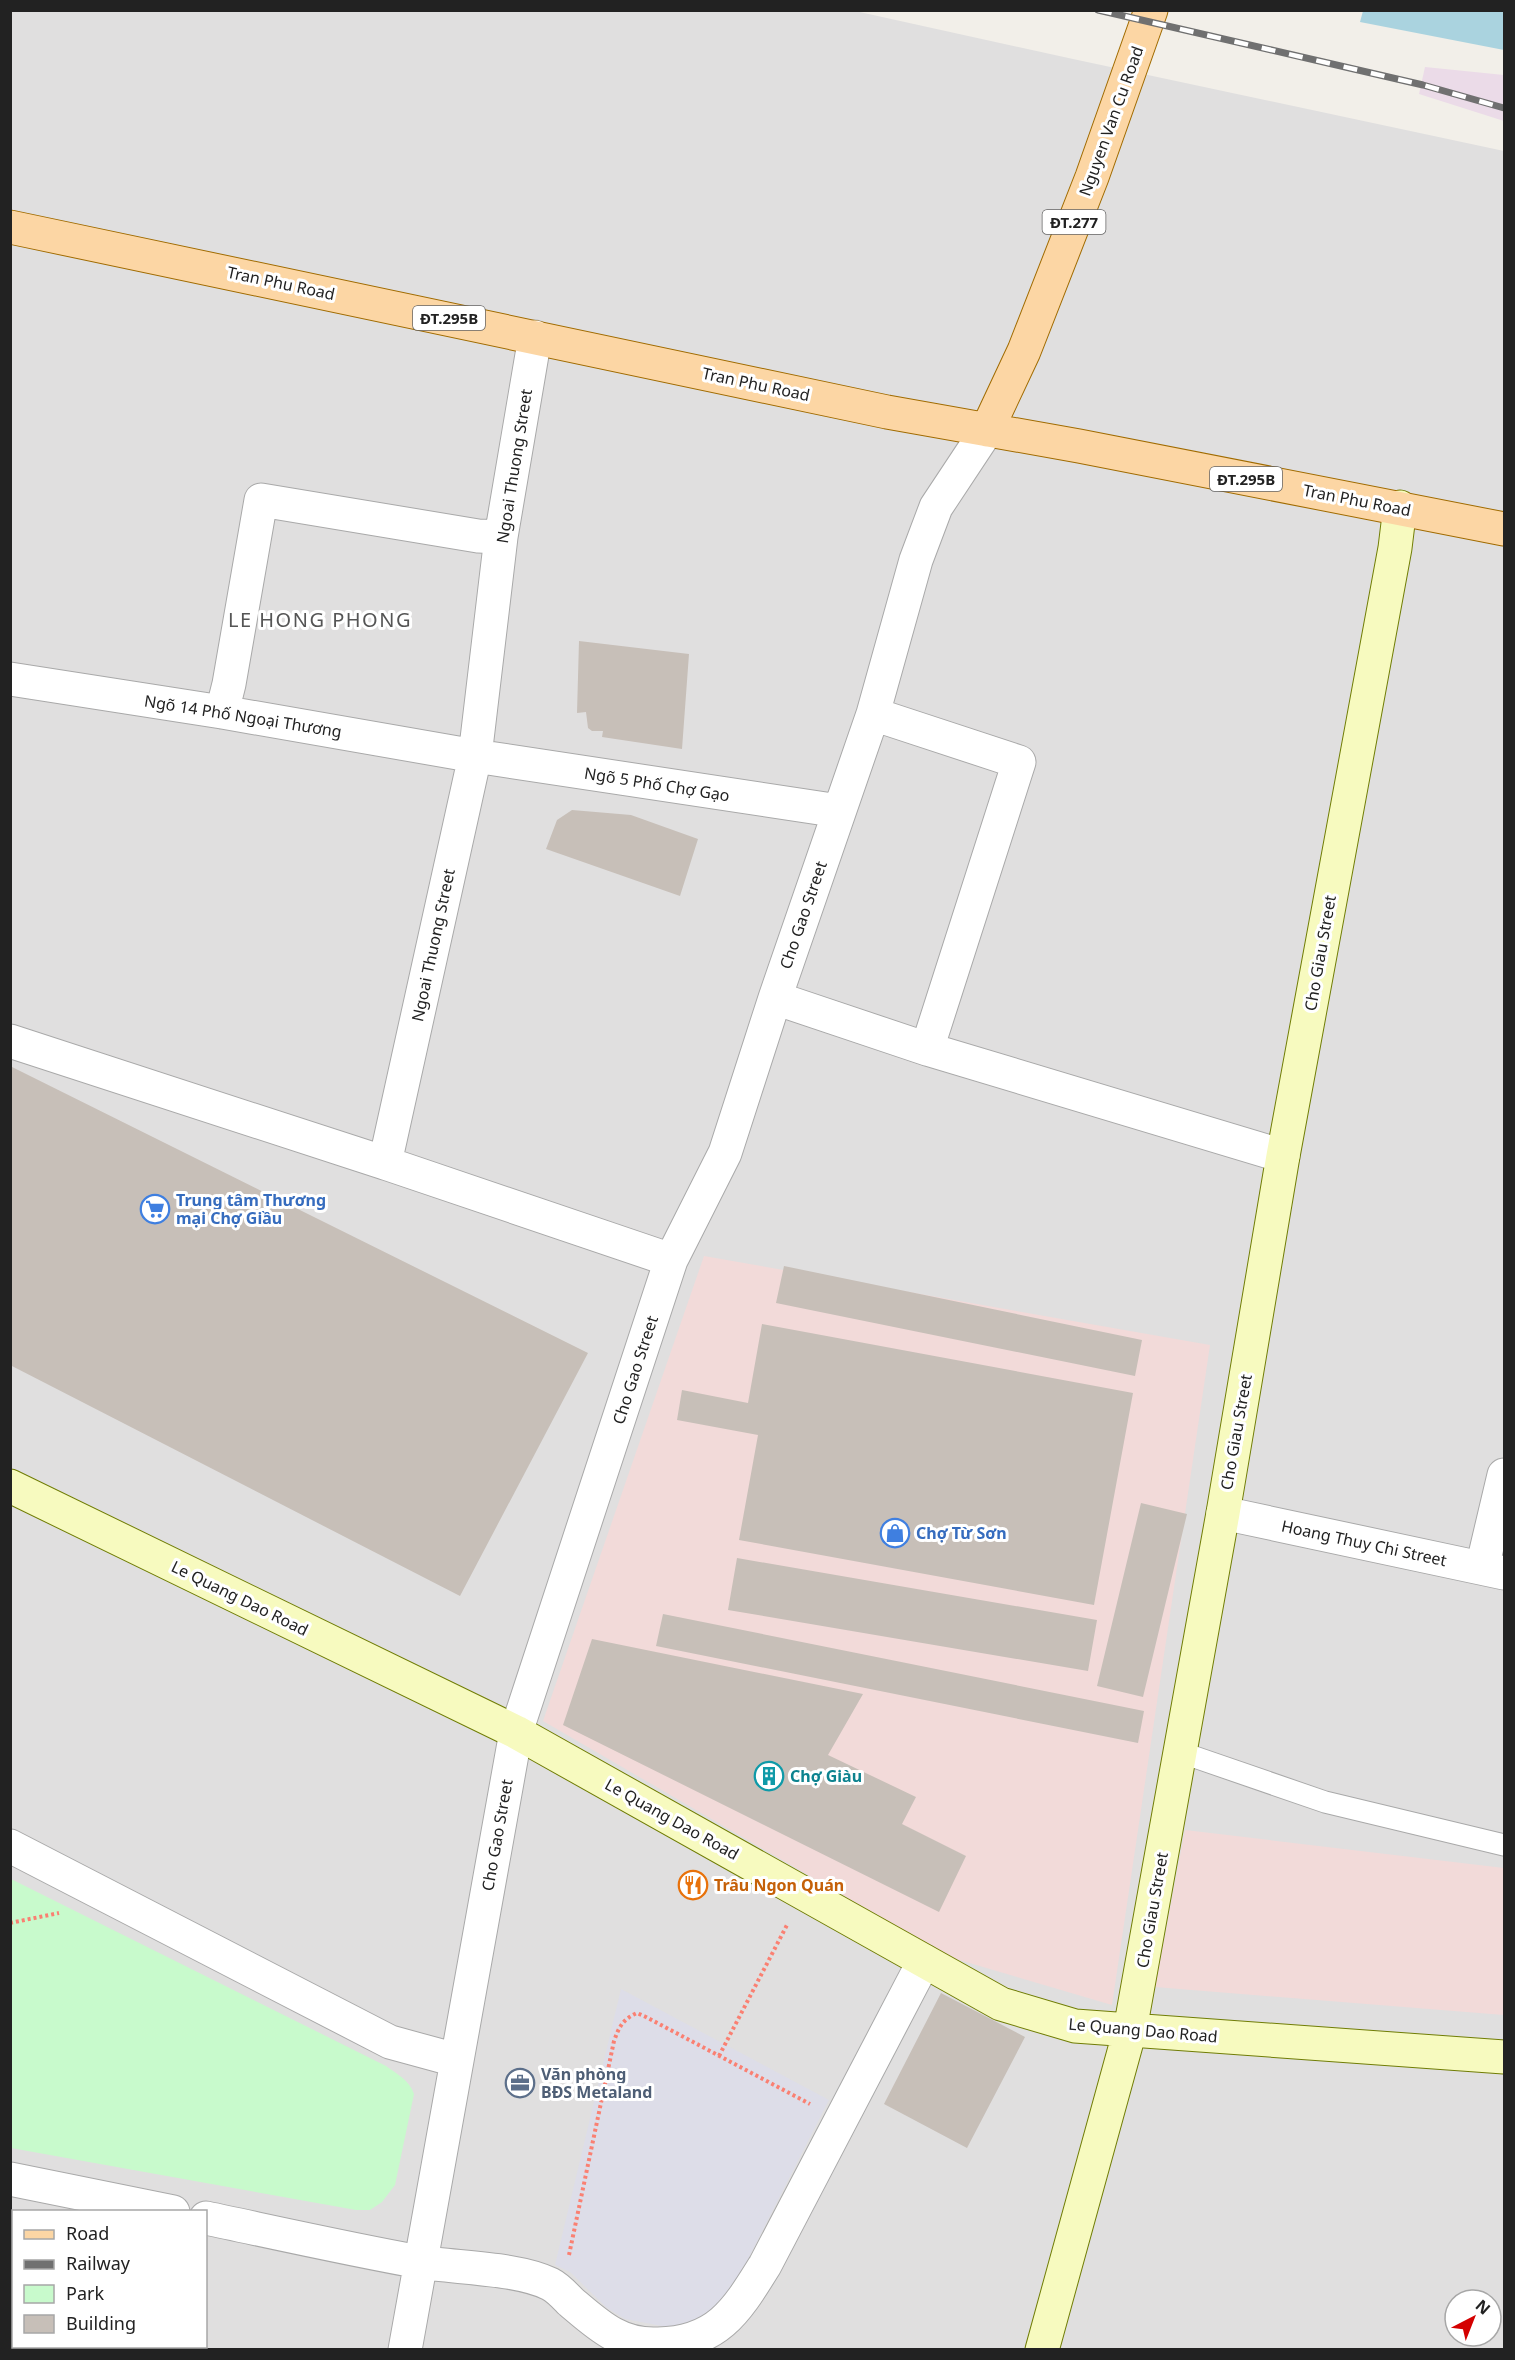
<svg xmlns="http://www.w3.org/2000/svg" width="1515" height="2360" viewBox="0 0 1515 2360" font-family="'Noto Sans',sans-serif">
<rect width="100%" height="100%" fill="#f2efe9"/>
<path fill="#e0dfdf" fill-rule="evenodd" d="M11,11H855L1073,59L1504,151V2349L11,2350ZM14,2212H206V2346H14ZM1455,2300H1491V2336H1455Z"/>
<path fill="#f2dad9" d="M704,1256L1210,1345L1112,2005L949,1957L543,1721Z
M1185,1830L1504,1868V2015L1155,1987Z"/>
<path fill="#ebdbe8" d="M1425,67L1504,75V121L1419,94Z"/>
<path fill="#c8facc" d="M11,1879L386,2066C397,2074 409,2080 414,2094L395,2185L382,2202L370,2210H356L11,2148Z"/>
<path fill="#dddde8" d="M621,1989L829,2100L741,2273L724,2299L709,2313L689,2324L667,2327L625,2319L607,2308L570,2272L555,2265Z"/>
<path fill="#aad3df" d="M1363,11H1504V50L1360,22Z"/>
<path fill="#c7bfb8" d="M579,641L689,654L682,749L602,737L603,731H592L588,728L586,712L577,713Z
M572,810L631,815L698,839L680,896L546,849L557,820Z
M10,1066L588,1353L460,1596L10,1365Z
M784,1266L1142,1340L1135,1376L776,1303Z
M762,1324L1133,1393L1094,1605L739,1540L758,1435L677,1420L682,1390L748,1403Z
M1141,1503L1187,1514L1143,1697L1097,1686Z
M737,1558L1097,1620L1088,1671L728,1610Z
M663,1614L1144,1711L1138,1743L656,1646Z
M592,1639L863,1694L828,1755L916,1797L902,1824L966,1856L939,1912L563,1725Z
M941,1993L1025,2037L967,2148L884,2104Z"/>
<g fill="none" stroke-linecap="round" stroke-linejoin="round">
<g stroke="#a9a9a9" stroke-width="23">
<path id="lane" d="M1180,1752L1325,1802L1504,1845"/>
</g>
<g stroke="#a9a9a9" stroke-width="35">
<path id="street" d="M10,679L222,712L475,756L839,811
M222,712L229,684L261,500L478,536L501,537
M775,998L927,1049L1019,762L873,714
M10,1041L385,1163L475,756L501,537L535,337
M927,1049L1283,1156
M385,1163L671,1260
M1223,1513L1504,1573
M1482,1568L1504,1475
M10,1846L390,2042L456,2060
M10,2179L173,2212
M206,2218C277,2233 348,2249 420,2262C457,2268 518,2268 550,2284C558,2288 565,2296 571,2302C598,2325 620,2346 658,2344C718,2343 737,2310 765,2265L924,1961
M405,2350L516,1732L671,1260L725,1153L775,998L873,714L916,560L936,507L987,430"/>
</g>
<g stroke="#707d05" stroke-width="35">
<path id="secondary" d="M10,1486L516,1732L1001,2004L1075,2026L1504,2057
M1042,2350L1130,2030L1223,1513L1283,1156L1395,548L1400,507"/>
</g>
<g stroke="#a06b00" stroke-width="35">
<path id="primary" d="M10,227L887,412L1079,446L1504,529
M987,430L1024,351L1092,177L1151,10"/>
</g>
<path stroke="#fa8072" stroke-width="4" stroke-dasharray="3 3" stroke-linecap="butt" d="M10,1923L59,1913
M719,2056L787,1925
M569,2255L614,2041C619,2027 623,2019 637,2013L646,2017L810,2104"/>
<use href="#lane" stroke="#fff" stroke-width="21"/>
<use href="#street" stroke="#fff" stroke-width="33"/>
<use href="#secondary" stroke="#f7fabf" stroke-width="33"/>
<use href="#primary" stroke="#fcd6a4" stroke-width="33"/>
<g stroke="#707070" stroke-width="7">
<path id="rail" d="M1098,10L1423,85L1504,108"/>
</g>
<use href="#rail" stroke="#fff" stroke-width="4.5" stroke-dasharray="14" stroke-linecap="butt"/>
</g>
<defs>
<g id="supermarket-ring" transform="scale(1.5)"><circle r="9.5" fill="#fff" stroke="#3f7fe0" stroke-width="1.5"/><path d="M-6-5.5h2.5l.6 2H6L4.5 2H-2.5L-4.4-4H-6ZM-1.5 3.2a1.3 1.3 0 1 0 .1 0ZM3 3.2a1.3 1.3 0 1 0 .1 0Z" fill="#3f7fe0"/></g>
<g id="shop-ring" transform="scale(1.5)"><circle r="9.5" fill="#fff" stroke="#3f7fe0" stroke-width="1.5"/><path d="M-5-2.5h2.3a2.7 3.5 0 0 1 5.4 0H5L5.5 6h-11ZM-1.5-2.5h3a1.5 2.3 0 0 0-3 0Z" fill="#3f7fe0"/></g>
<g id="building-ring" transform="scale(1.5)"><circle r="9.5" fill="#fff" stroke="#0f9aa8" stroke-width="1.5"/><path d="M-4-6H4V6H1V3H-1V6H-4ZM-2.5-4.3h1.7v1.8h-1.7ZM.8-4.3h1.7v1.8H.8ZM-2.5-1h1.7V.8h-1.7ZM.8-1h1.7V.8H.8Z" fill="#0f9aa8"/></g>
<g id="restaurant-ring" transform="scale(1.5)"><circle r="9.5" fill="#fff" stroke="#e8710a" stroke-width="1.5"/><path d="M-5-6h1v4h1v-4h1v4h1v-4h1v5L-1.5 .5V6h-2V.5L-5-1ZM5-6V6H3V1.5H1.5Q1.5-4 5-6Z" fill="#e8710a"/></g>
<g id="office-ring" transform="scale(1.5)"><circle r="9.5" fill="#fff" stroke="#5c6f8a" stroke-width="1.5"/><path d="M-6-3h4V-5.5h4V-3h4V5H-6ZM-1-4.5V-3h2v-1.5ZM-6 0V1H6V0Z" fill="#5c6f8a"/></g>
</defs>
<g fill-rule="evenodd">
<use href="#supermarket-ring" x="155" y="1209"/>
<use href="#shop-ring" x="895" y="1533"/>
<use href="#building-ring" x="769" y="1776"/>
<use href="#restaurant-ring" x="693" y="1885"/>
<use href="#office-ring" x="520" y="2083"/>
</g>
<g text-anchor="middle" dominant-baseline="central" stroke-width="6" stroke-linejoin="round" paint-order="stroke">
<g fill="#fff" stroke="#646464" stroke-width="1.5">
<rect x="1042.5" y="210" width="63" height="24" rx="4.5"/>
<rect x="413" y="306" width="72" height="24" rx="4.5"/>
<rect x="1210" y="467" width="72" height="24" rx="4.5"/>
</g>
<g font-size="15" font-weight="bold" fill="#222">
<text x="1074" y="222">ĐT.277</text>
<text x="449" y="318">ĐT.295B</text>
<text x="1246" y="479">ĐT.295B</text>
</g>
<g font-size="16" fill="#222" stroke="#fff">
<text transform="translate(1111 121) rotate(-70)">Nguyen Van Cu Road</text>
<text transform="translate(281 283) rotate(12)">Tran Phu Road</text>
<text transform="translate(756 384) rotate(12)">Tran Phu Road</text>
<text transform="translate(514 466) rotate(-81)">Ngoai Thuong Street</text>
<text transform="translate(1357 500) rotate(11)">Tran Phu Road</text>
<text transform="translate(243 716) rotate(9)">Ngõ 14 Phố Ngoại Thương</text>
<text transform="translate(657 784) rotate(9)">Ngõ 5 Phố Chợ Gạo</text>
<text transform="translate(803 915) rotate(-71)">Cho Gao Street</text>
<text transform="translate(433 945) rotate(-78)">Ngoai Thuong Street</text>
<text transform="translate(1320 953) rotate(-80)">Cho Giau Street</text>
<text transform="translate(635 1370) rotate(-72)">Cho Gao Street</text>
<text transform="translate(1236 1432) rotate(-80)">Cho Giau Street</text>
<text transform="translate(1364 1543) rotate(12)">Hoang Thuy Chi Street</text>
<text transform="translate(240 1598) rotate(26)">Le Quang Dao Road</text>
<text transform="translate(672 1819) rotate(29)">Le Quang Dao Road</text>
<text transform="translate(497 1835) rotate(-80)">Cho Gao Street</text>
<text transform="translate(1152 1910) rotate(-80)">Cho Giau Street</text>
<text transform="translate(1143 2030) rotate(5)">Le Quang Dao Road</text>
</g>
<g font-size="16" font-weight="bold" fill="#366cbe" stroke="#fff" text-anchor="start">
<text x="176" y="1200">Trung tâm Thương<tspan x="176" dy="18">mại Chợ Giầu</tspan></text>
<text x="916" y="1533">Chợ Từ Sơn</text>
</g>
<g font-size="16" font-weight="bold" fill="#0d838f" stroke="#fff" text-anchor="start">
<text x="790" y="1776">Chợ Giàu</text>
</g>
<g font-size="16" font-weight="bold" fill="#c56008" stroke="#fff" text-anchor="start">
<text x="714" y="1885">Trâu Ngon Quán</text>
</g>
<g font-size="16" font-weight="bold" fill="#4e5e75" stroke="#fff" text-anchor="start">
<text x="541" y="2074">Văn phòng<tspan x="541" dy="18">BĐS Metaland</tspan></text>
</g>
<g font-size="20" letter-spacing="1.5" fill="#555" stroke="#fff">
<text x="320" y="619">LE HONG PHONG</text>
</g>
</g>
<rect width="1515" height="2360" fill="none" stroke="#222222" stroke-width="24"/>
<rect x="12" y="2210" width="195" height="138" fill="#ffffff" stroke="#a7a7a7" stroke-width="1.5"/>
<rect x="24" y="2230" width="30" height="9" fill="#fcd6a4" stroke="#a7a7a7" stroke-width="1.5"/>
<text x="66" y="2240" font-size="18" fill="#222222">Road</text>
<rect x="24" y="2260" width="30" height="9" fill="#707070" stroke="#a7a7a7" stroke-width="1.5"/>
<text x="66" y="2270" font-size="18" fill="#222222">Railway</text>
<rect x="24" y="2285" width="30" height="18" fill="#c8facc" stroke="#a7a7a7" stroke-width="1.5"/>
<text x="66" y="2300" font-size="18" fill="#222222">Park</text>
<rect x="24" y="2315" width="30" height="18" fill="#c7bfb8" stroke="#a7a7a7" stroke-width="1.5"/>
<text x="66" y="2330" font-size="18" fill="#222222">Building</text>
<g transform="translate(1473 2318) rotate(42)"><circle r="28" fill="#ffffff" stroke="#a7a7a7" stroke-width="1.5"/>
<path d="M0-4.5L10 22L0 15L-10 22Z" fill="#d40000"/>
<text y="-9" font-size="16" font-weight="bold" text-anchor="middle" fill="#222222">N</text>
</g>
</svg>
